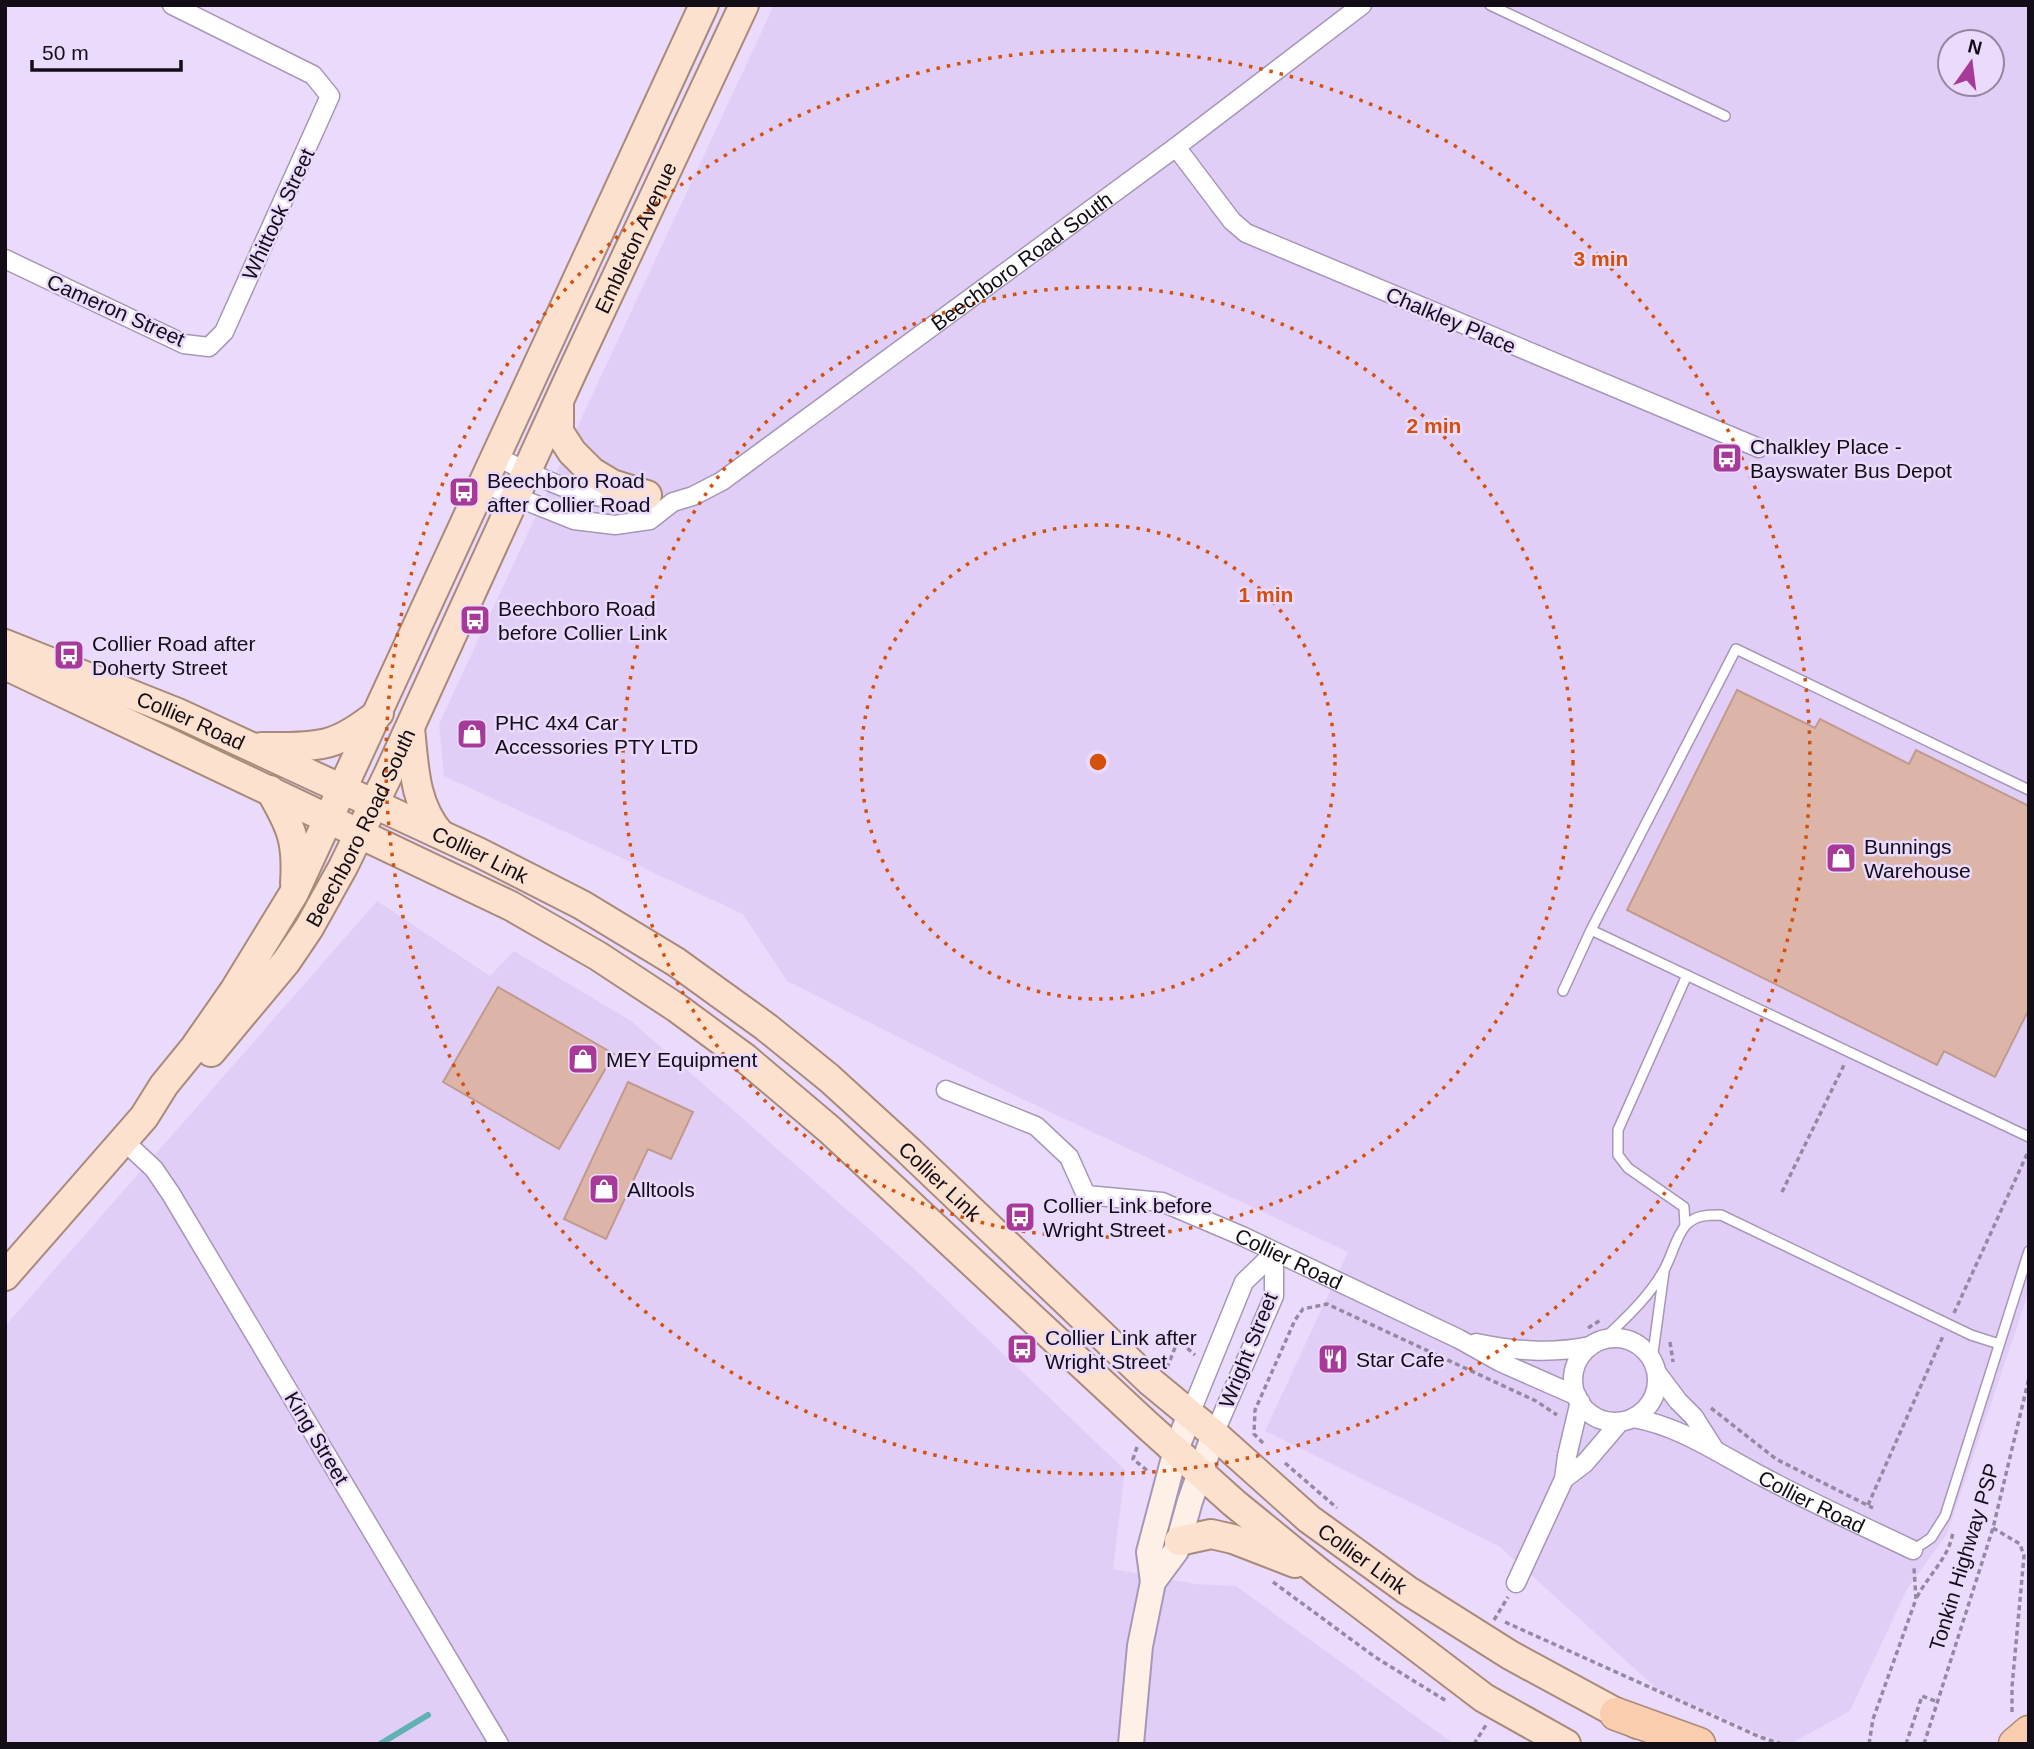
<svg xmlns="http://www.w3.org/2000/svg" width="2034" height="1749" viewBox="0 0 2034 1749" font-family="Arial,sans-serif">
<rect width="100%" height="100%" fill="#eadafc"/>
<path fill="#e1cef7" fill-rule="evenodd" d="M774,5H2029V1291L1947,1534L1907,1589L1850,1711L1790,1744H1783L1656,1688L1499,1546L1265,1431L1348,1252L1018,1097L787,981L743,914L444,776L439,724ZM1950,42H1992V84H1950Z
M377,901L490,976L514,951L631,1021L910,1265L1125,1470L1113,1569L1196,1584L1236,1586L1454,1744H5V1326Z"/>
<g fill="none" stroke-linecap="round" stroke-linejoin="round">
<path stroke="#5fb1b2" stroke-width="6" d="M380,1744L428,1715"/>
</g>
<path fill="#dcb5a8" stroke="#bf9a8d" stroke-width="2" d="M1737,690L1815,728L1820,719L1909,764L1916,750L2029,806V1009L1995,1077L1944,1051L1937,1065L1627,910Z
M498,987L614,1054L559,1149L443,1082Z
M628,1082L693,1112L671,1159L648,1149L606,1239L564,1219Z"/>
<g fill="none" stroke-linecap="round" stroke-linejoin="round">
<g stroke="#a697b7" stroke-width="12">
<path id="lane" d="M1490,5L1725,116
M1591,930L2029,1137
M1563,991L1591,930L1736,649L2029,790
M1685,1226L1684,1207L1628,1168L1618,1155V1130L1687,975
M1603,1340C1625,1319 1649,1297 1664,1270C1672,1256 1676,1236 1686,1225C1696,1215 1707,1215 1721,1215L1971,1335L1999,1344
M1652,1360L1664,1272
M1913,1550L1931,1538L1945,1516L2029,1251"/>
</g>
<g stroke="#a697b7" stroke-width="21">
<g id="street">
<path d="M1176,147L1232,221L1246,233L1759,448"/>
<path d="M5,259L184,344L209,347L224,332L330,96L313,75L172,5"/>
<path d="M496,457C537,475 585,504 632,497"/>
<path id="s1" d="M484,484L574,520L615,525L650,520L673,502L693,496L722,481L1176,147L1362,5"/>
<path id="s2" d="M946,1090L1036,1126L1069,1157L1086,1195L1162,1202L1242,1236L1459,1339L1500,1362L1577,1396"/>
<path d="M124,1141L154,1169L171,1194L499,1744"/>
<circle cx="1615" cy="1380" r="42"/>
<path d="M1476,1343C1515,1351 1551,1354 1590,1346"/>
<path d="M1657,1373L1678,1401L1694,1417L1713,1447"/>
<path d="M1190,1414L1244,1282L1274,1253"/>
<path id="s3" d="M1633,1418C1684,1427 1723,1457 1769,1480C1816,1505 1865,1527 1913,1550"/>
<path d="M1214,1434L1274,1296V1253"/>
<path d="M1564,1479L1585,1463L1620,1422"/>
<path d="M1516,1583L1564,1479L1567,1456L1580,1401"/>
</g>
</g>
<g stroke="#a697b7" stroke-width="28">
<path id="secondary" d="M1153,1582L1176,1551L1190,1501L1214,1434
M1131,1744L1140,1646L1153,1582L1149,1552L1176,1450L1190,1414"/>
</g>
<g stroke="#a98a7a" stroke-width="32">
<g id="primary">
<path d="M559,402V432L572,452L592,472L612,484L647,495"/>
<path id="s4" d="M5,644L178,713L478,852L582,905L676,962L766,1027L829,1078L909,1151L1151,1382L1214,1434L1309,1519L1407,1590L1510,1655L1637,1724"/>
<path d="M5,665L511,906L598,956L677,1008L745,1058L830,1130L1146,1424L1234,1503L1321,1574L1484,1698L1566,1744"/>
<path d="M410,728C414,766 414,804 440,834"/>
<path d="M261,747C283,747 306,748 327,743C346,738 363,725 379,713"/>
<path d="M270,790C291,826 298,841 295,883"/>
<path id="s5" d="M211,1052L286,962L309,928L343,867L388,775L573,370L744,5"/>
<path d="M5,1276L144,1117L164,1085L195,1047L234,991L294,893L704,5"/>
<path d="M1179,1541L1211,1534L1233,1539L1295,1563"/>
</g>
</g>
<g stroke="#a98a7a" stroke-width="35">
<path id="highway" d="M1616,1714L1699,1744
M2015,1744L2029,1732"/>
</g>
<path stroke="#9589a2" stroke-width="3.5" stroke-dasharray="5 3.5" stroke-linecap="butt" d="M1782,1192L1844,1065
M1954,1313L2028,1152
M1588,1328L1602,1319
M1670,1342L1673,1362
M1167,1368L1178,1340L1195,1355
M1711,1408L1776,1459L1873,1508
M1263,1443L1254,1434L1255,1410L1295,1320L1303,1309L1327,1304L1536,1401L1557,1415
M1137,1447L1133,1459L1149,1472
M1285,1463L1337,1508
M1868,1505L1943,1336
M1993,1528L2020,1544L2024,1556L2012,1687V1715
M1273,1582L1375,1657L1448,1702
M1917,1597C1929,1574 1949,1558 1953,1532
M1494,1620L1508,1597
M1505,1622L1760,1737L1782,1744
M1474,1744L1486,1725
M1869,1744L1873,1719L1916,1599L1914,1568
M1906,1744L1922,1696L1935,1701
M1924,1744L1993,1528L2029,1378"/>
<use href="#lane" stroke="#fff" stroke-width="9"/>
<use href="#street" stroke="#fff" stroke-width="18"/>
<use href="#secondary" stroke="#fef0e7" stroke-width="24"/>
<use href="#primary" stroke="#fce1cf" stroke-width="28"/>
<use href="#highway" stroke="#facdaf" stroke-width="32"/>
</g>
<g fill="none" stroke="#d3510d" stroke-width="3.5" stroke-dasharray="3.5 7">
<circle cx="1098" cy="762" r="237"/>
<circle cx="1098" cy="762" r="475"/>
<circle cx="1098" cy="762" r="712"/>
</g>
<defs>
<g id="bus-square" transform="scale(1.575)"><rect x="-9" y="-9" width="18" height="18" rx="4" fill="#a73a98" stroke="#eadafc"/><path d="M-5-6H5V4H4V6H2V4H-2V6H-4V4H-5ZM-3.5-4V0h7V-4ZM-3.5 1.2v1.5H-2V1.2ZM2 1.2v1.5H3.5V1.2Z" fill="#fff"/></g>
<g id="shop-square" transform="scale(1.575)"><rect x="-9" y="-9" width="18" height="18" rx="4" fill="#a73a98" stroke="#eadafc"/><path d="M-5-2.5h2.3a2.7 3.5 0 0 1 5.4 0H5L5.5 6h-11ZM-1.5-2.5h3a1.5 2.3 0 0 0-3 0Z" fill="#fff"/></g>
<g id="restaurant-square" transform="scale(1.575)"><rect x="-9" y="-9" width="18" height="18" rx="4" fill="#a73a98" stroke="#eadafc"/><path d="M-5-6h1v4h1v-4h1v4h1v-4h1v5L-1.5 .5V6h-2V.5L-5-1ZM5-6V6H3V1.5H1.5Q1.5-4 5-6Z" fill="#fff"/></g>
</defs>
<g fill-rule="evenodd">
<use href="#bus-square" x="1727" y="458"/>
<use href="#bus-square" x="464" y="492"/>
<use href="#bus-square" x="475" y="620"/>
<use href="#bus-square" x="69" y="655"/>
<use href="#shop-square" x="472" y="734"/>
<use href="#shop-square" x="1841" y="858"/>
<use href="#shop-square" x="583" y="1059"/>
<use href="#shop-square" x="604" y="1189"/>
<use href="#bus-square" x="1020" y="1217"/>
<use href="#bus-square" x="1022" y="1349"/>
<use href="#restaurant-square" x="1333" y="1359"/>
</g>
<g text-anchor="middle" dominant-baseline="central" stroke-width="5" stroke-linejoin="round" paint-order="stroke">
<g font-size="21" fill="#130d18" stroke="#eadafc">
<text transform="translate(278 214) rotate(-65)">Whittock Street</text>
<text stroke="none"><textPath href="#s5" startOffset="922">Embleton Avenue</textPath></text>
<text stroke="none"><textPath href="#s1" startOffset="628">Beechboro Road South</textPath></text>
<text transform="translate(116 310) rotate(24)">Cameron Street</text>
<text transform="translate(1451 320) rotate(23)">Chalkley Place</text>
<text stroke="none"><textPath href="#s4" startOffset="201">Collier Road</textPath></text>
<text stroke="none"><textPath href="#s5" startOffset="271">Beechboro Road South</textPath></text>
<text stroke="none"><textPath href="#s4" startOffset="520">Collier Link</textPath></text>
<text stroke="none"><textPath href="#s4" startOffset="1087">Collier Link</textPath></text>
<text stroke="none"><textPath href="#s2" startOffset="399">Collier Road</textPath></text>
<text transform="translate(1248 1350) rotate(-68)">Wright Street</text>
<text transform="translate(317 1438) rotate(59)">King Street</text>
<text stroke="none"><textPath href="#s3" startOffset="198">Collier Road</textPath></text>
<text stroke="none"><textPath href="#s4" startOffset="1654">Collier Link</textPath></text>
<text transform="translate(1964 1557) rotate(-73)">Tonkin Highway PSP</text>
</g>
<g font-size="21" fill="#130d18" stroke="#eadafc" text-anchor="start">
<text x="1750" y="446">Chalkley Place -<tspan x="1750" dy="24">Bayswater Bus Depot</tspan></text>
<text x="487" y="480">Beechboro Road<tspan x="487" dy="24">after Collier Road</tspan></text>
<text x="498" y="608">Beechboro Road<tspan x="498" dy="24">before Collier Link</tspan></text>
<text x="92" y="643">Collier Road after<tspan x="92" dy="24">Doherty Street</tspan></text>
<text x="495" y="722">PHC 4x4 Car<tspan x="495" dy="24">Accessories PTY LTD</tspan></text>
<text x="1864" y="846">Bunnings<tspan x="1864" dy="24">Warehouse</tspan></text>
<text x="606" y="1059">MEY Equipment</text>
<text x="627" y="1189">Alltools</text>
<text x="1043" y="1205">Collier Link before<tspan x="1043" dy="24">Wright Street</tspan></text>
<text x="1045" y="1337">Collier Link after<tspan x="1045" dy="24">Wright Street</tspan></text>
<text x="1356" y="1359">Star Cafe</text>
</g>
</g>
<circle cx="1098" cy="762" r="10" fill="#d3510d" stroke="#eadafc" stroke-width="3.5"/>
<g font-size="21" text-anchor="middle" font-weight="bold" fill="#d3510d" stroke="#eadafc" stroke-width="5" stroke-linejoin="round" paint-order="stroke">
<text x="1601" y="266">3 min</text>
<text x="1434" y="433">2 min</text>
<text x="1266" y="602">1 min</text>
</g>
<rect width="2034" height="1749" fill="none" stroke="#130d18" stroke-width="14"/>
<g transform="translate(1971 63) rotate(14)"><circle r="33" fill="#eadafc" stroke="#9488a1" stroke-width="2"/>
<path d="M0-5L12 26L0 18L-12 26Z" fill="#a73a98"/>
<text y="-10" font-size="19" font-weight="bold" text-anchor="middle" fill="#130d18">N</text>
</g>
<path d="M32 60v10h149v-10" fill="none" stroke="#130d18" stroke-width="3.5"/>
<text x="42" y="60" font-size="21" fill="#130d18" stroke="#eadafc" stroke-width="5" paint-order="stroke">50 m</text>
</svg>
